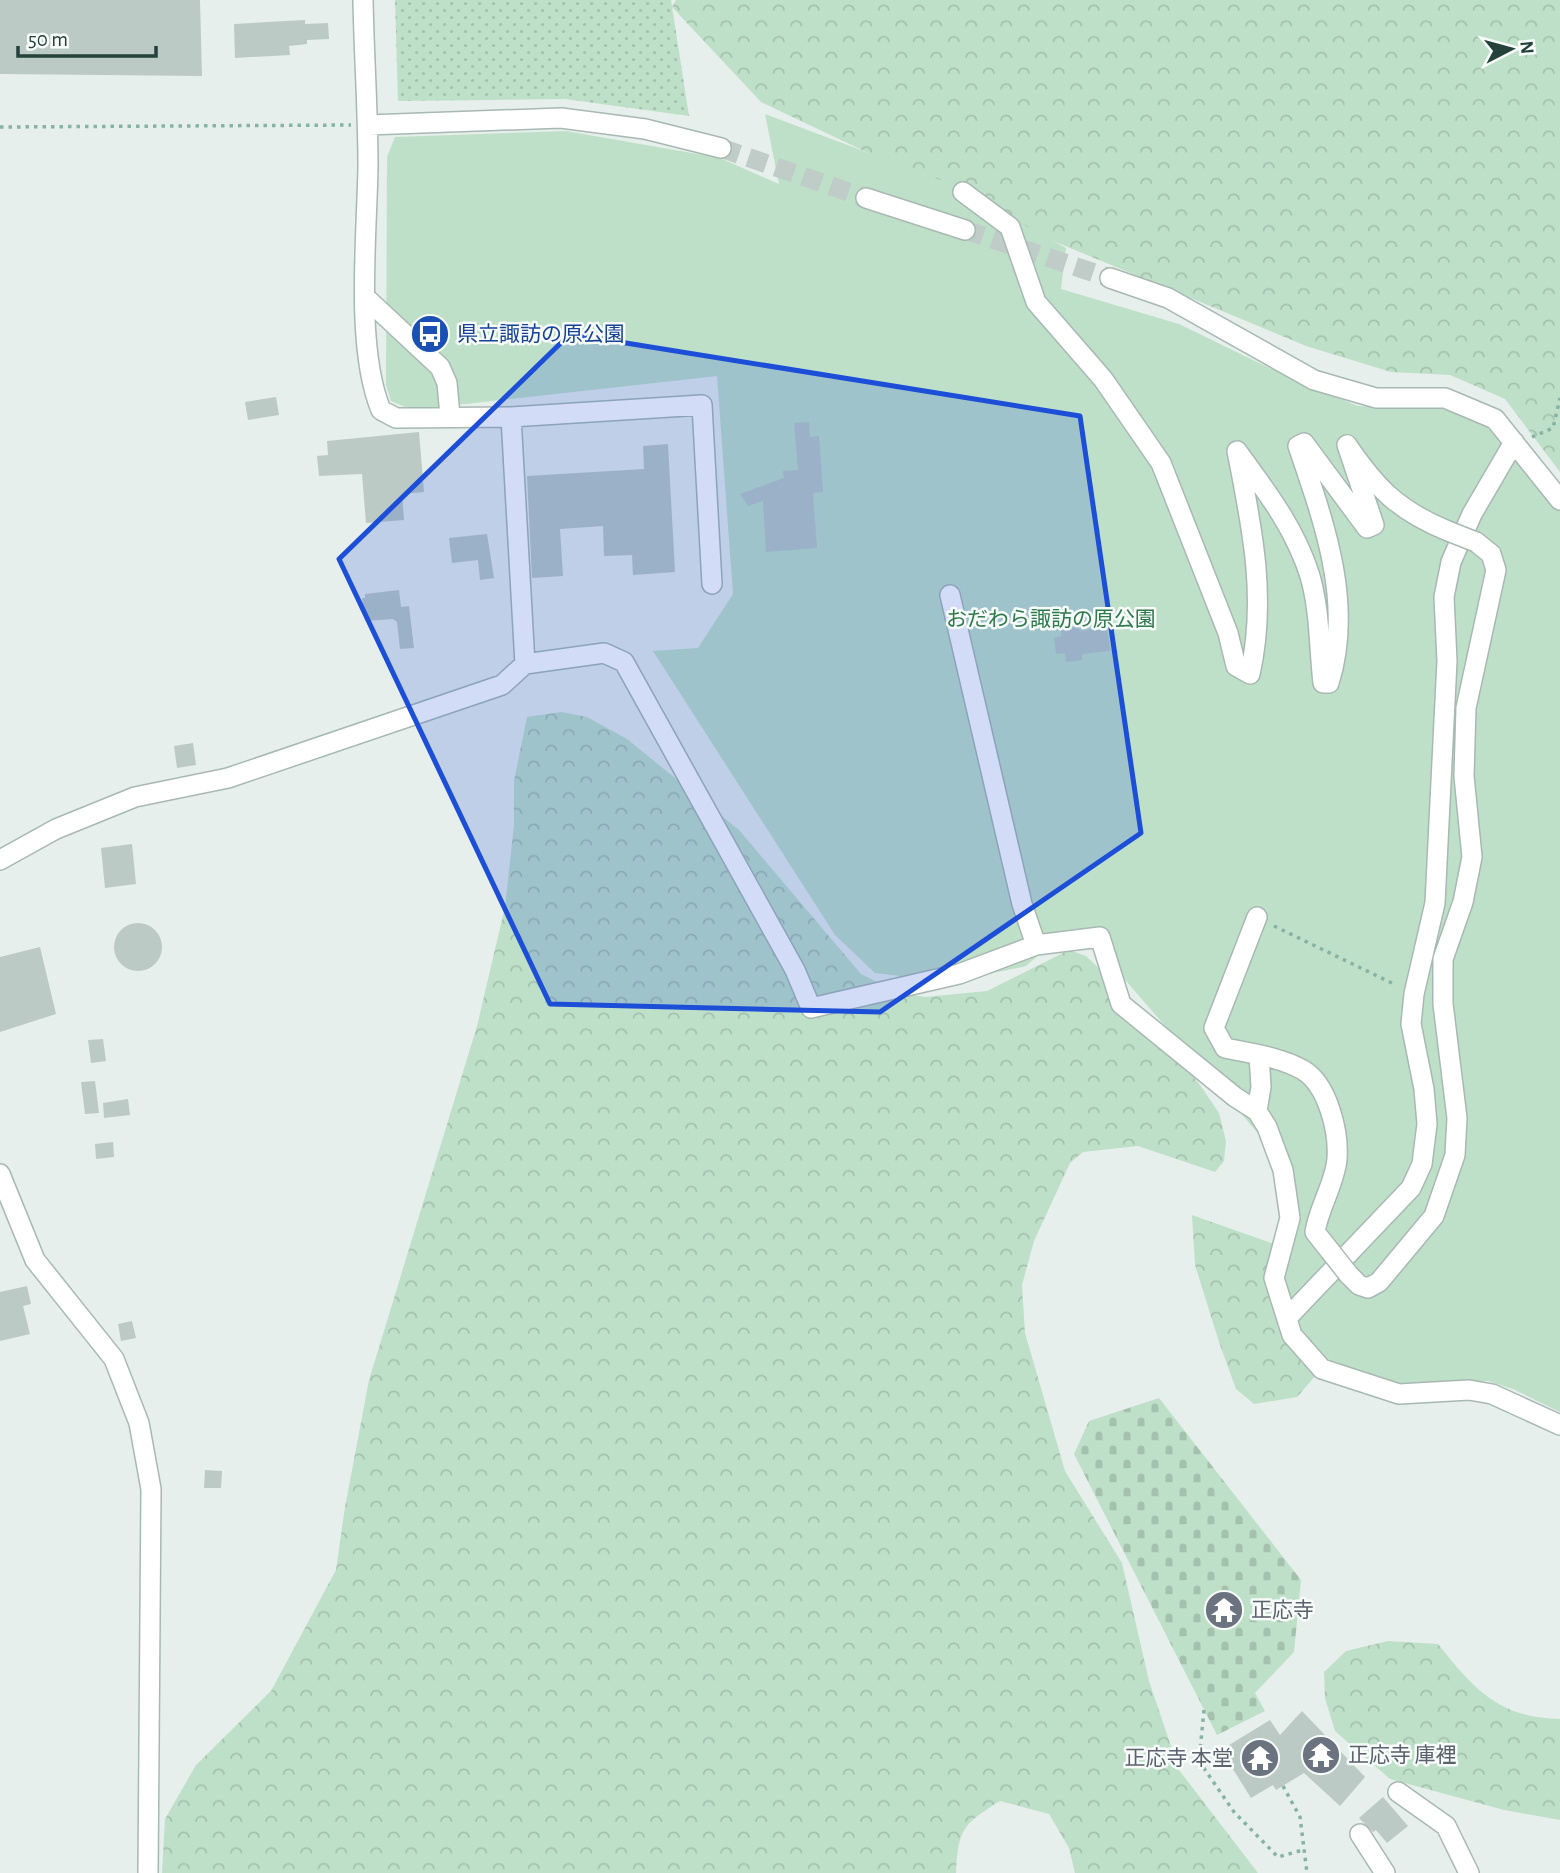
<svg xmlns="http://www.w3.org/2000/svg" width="1560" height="1873" viewBox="0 0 1560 1873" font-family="'Alegreya Sans','Noto Sans JP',sans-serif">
<defs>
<pattern id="grass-dots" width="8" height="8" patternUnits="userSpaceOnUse" patternTransform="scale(1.75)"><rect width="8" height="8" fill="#bfe0c8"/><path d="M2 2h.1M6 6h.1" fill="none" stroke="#a4c1ad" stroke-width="1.8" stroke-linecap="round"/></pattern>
<pattern id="forest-crowns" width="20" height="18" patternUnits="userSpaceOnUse" patternTransform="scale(1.75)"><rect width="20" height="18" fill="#bfe0c8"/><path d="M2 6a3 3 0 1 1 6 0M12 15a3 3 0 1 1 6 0" fill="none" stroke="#a4c1ad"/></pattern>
<pattern id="cemetery-stones" width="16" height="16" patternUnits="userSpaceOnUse" patternTransform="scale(1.75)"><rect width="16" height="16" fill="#bfe0c8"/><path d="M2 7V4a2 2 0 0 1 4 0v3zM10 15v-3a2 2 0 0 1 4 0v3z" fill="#a4c1ad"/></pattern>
</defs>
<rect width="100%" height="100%" fill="#e6efeb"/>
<path fill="url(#grass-dots)" d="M395,0H671L689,116L565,99L398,101Z"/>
<path fill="url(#forest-crowns)" d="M676,0H1560V472L1505,399L1450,375L1391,372L1306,346L1051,240L761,102L672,7Z
M561,712L587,717L627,739L739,830L861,974L897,992L925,997L987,991L1069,950L1086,956L1111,980L1200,1085L1219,1113L1226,1141L1224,1161L1215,1172L1138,1146L1083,1152L1070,1163L1034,1241L1022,1285L1025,1333L1065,1471L1122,1563L1149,1681L1179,1770L1258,1873H1075L1069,1848L1049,1814L1000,1801C963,1824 958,1829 956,1873H162L165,1819L196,1765L271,1691L336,1570L345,1507L369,1380L477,1026L505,907L514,825V781L527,717Z
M1192,1215L1305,1255L1324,1366L1297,1397L1254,1404L1236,1389L1220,1345L1195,1265Z
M1388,1641L1438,1644C1474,1689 1499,1718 1560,1719V1820L1504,1810L1390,1779L1335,1731L1325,1698L1324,1672L1346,1651Z"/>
<path fill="url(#cemetery-stones)" d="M1159,1398L1301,1580L1294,1652L1255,1693L1265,1711L1217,1735L1074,1454L1089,1421Z"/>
<path fill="#bfe0c8" d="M765,114L946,182L1066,248L1061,289L1179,324L1290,378L1358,406L1446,409L1486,425L1560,493V1412L1513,1389L1488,1381L1396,1386L1301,1353L1283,1289L1295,1240L1297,1213L1270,1147L1087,936L1051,944L1026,966L952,982L875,973L835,935L653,651L698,648L733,594L717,376L412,410L391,401L386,385L387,157L395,137L566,131L720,158L779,184Z"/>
<path fill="#bbcac4" d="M0,0H200L202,76L0,74Z
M305,20V24L328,23L329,39L307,40V44L289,46L290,55L235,58L234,24Z
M276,397L279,415L248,420L245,402Z
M809,422L810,437L819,436L823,492L813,493L817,548L766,552L763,501L748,506L740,494L784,478L783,471L798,470L794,423Z
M419,432L424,492L402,494L404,520L366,523L362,474L319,476L317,456L328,455L327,441Z
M668,444L675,572L633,575L632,555L604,556L603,526L560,529L563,576L532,578L527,476L644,469L643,446Z
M487,534L494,578L480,580L478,560L452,563L449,538Z
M399,590L401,607L409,606L414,648L400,649L397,622L393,619L365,621L362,598H365V594Z
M1079,627V631L1107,627L1110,651L1082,654V660L1066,662L1065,653L1056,654L1054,638L1061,636V629Z
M193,743L196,765L177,768L174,746Z
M132,844L136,884L105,888L101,848Z
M114 947a24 24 0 1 1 48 0a24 24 0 1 1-48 0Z
M40,947L56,1014L0,1032V957Z
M103,1039L106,1061L91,1063L88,1040Z
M95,1081L99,1113L85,1114L81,1082Z
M128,1099L130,1115L104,1118L103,1103Z
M113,1142L114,1157L96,1159L95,1144Z
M27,1286L31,1304L23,1306L30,1334L0,1341V1292Z
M132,1321L136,1338L121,1341L118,1324Z
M205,1470L222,1471L221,1488H204Z
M1302,1711L1365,1777L1340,1806L1304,1773L1276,1790L1273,1785L1251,1798L1221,1750L1270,1720L1280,1735Z
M1383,1797L1408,1826L1387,1843L1376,1830L1373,1832L1359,1818Z"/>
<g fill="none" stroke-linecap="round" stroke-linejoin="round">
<path stroke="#bfccc8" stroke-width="19" stroke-dasharray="19 10" stroke-linecap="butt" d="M721,148L866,198
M965,230L1110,278"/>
<g stroke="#a8b8b2" stroke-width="22">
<path id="minor" d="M363,0C364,55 368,111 368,166C367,235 355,348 381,410L396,418L511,417L702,405L712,584
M368,125L561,118L645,129L721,148
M963,192L1010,227L1036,302L1103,379L1161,463L1228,633L1236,666L1250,674C1267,598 1252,527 1237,451C1266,491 1295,528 1310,576C1320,611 1319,648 1323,683H1329C1354,604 1324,522 1298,446L1304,443L1367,528L1374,525L1347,445C1377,489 1399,511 1448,531
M866,198L965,230
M1110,278L1168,298L1314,380L1376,398H1445L1495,419L1560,500
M366,298L440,367L447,383L450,416
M511,417L525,664
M950,595L1022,904L1036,945L1100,937L1121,1004L1235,1097L1257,1111L1267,1127L1283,1170L1290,1218L1274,1278L1292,1335L1322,1369L1399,1394L1469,1390L1492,1394L1560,1425
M0,860L56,829L135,797L228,778L502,685L525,664L604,653L624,662L795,970L811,1008L959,974L1036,945
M1257,917L1214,1028L1225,1048C1250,1053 1280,1057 1303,1070C1328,1085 1339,1132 1337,1159C1335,1183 1319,1207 1315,1232L1330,1251
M1257,1111L1261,1087L1259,1055
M0,1174L35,1260L114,1359L139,1423L151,1489L148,1873
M1349,1275L1359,1285L1368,1288L1379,1282L1434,1216L1455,1155L1457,1118L1443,1004V959L1463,902L1472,857L1464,776L1466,708L1496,570L1491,554L1476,542
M1287,1318L1411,1188L1422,1164L1427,1124L1424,1089L1411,1024L1414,994L1435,903L1447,661L1444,597L1451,562L1472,514L1514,442
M1398,1792L1446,1826L1469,1873
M1360,1834L1385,1873"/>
</g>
<path stroke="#86b3a5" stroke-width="3.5" stroke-dasharray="3.5 5" stroke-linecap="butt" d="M0,127L351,125
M1532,437L1553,428L1560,398
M1274,926L1396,985
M1204,1710L1199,1761L1234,1812L1278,1857L1303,1850
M1283,1786L1300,1817L1307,1873"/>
<use href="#minor" stroke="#fff" stroke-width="19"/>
<g stroke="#a8b8b2" stroke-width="22" stroke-linecap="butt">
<path id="minor-bridge" d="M1448,531L1476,542
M1330,1251L1349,1275"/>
</g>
<use href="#minor-bridge" stroke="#fff" stroke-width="19"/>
</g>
<path fill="#1d4ed8" fill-opacity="0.2" stroke="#1d4ed8" stroke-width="5" stroke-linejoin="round" d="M570,334L1080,416L1141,833L880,1012L550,1004L339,559Z"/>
<defs>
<g id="bus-disc" transform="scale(2.0125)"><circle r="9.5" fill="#1a4fb4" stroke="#f7fbf9"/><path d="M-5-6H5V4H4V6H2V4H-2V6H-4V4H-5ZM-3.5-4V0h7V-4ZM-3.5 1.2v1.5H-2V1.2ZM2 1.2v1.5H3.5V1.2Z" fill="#fff"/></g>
<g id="temple-disc" transform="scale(2.0125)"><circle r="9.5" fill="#6b7280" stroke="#f7fbf9"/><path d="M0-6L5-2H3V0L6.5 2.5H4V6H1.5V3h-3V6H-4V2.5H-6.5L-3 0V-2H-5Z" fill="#fff"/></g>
</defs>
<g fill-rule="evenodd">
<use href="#bus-disc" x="430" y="334"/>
<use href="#temple-disc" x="1224" y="1610"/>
<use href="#temple-disc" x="1321" y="1755"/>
<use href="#temple-disc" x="1260" y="1758"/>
</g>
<g text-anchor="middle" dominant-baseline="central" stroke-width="5" stroke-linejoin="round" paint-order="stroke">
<g font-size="21" fill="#164399" stroke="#f7fbf9" text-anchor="start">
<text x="457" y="334">県立諏訪の原公園</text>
</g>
<g font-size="21" fill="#2d7a4b" stroke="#f7fbf9">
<text x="1051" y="619">おだわら諏訪の原公園</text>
</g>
<g font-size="21" fill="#5b616d" stroke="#f7fbf9" text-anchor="start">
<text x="1251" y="1610">正応寺</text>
<text x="1348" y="1755">正応寺 庫裡</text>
<text x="1233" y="1758" text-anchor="end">正応寺 本堂</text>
</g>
</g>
<g transform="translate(1511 49) rotate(84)" stroke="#f7fbf9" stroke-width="5" paint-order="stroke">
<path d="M0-5L12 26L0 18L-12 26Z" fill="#24423a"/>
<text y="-10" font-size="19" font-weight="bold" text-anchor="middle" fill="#24423a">N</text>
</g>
<path d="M18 46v10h138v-10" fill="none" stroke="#24423a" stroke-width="3.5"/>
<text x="28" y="46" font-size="21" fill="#24423a" stroke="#f7fbf9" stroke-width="5" paint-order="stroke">50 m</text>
</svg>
